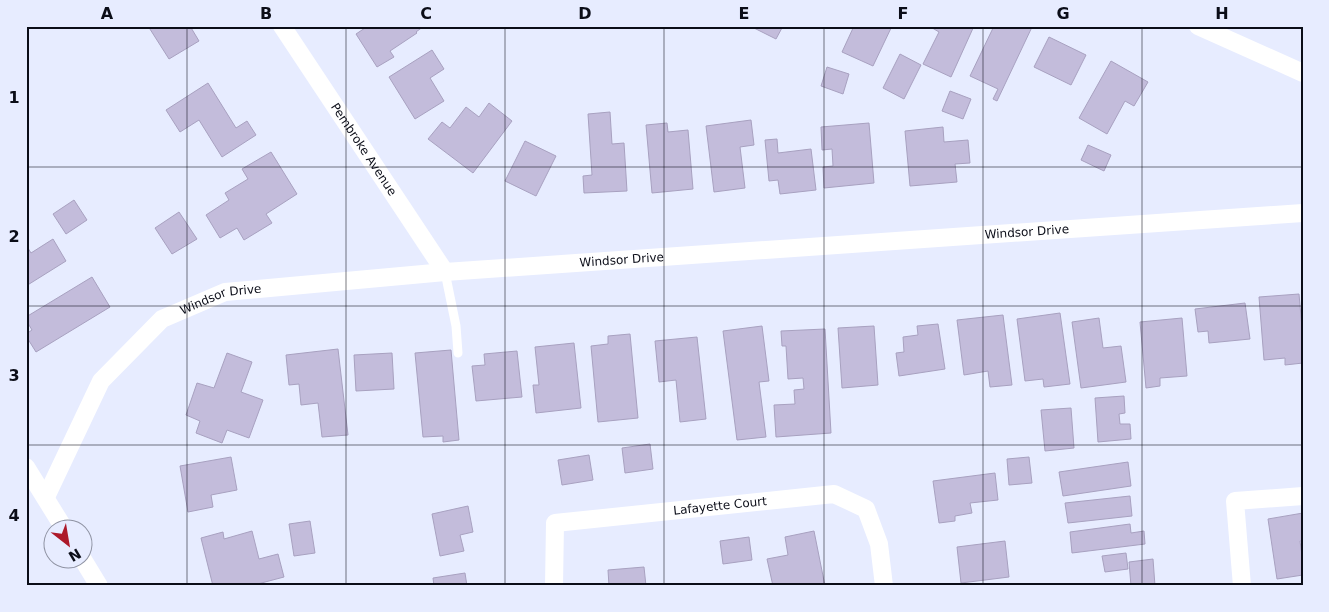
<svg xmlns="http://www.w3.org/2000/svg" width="1329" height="612" viewBox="0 0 1329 612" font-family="'DejaVu Sans',sans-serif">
<rect width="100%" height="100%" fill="#e7ecff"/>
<path fill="#c3bcdb" stroke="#a8a1c0" d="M148,26H190L199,41L169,59Z
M368,26H424L416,32L417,33L390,51L394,57L377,67L356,34Z
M750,26H783L776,39Z
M854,26H892L873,66L842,52Z
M929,26H974L951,77L923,64L939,32Z
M994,26L1032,27L997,101L993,99L998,89L970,76Z
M1049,37L1086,55L1071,85L1034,67Z
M432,50L444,69L430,78L444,101L415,119L389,77Z
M900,54L921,65L904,99L883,88Z
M1111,61L1148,82L1134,106L1125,101L1107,134L1079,118Z
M827,67L849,74L843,94L821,86Z
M208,83L236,128L247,121L256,135L222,157L199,120L180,132L166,110Z
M950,91L971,99L963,119L942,111Z
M489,103L512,121L473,173L428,139L442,122L450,128L466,107L479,117Z
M610,112L612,144L624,143L627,191L584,193L583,176L592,175L588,114Z
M751,120L754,145L740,147L745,188L714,192L706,126Z
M667,123L668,132L688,130L693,189L652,193L646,125Z
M869,123L874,183L824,188L823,167L833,166L832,149L822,150L821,127Z
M943,127L944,142L968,140L970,163L955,164L957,182L910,186L905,131Z
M777,139L778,153L811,149L816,190L780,194L778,180L769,181L765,140Z
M525,141L556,156L536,196L505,181Z
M1088,145L1111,155L1104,171L1081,160Z
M271,152L297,194L266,214L272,223L244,240L237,228L220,238L206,215L229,200L225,193L248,179L242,169Z
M74,200L87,220L66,234L53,214Z
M179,212L197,239L172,254L155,228Z
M53,239L66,261L26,286V245L31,253Z
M92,277L110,307L36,352L26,336V334L32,330L26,320V317Z
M1299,294L1303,339V363L1285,365V358L1264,360L1259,297Z
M1245,303L1250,339L1209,343L1208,331L1198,332L1195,309Z
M1060,313L1070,384L1044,387L1043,379L1025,381L1017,319Z
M1003,315L1012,385L990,387L988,371L964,375L957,320Z
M1099,318L1103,348L1121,346L1126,382L1081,388L1072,322Z
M1182,318L1187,376L1160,378V386L1146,388L1140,322Z
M938,324L945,369L899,376L896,353L904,352L903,337L918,335L917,326Z
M762,326L769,381L759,382L766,437L737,440L723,331Z
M874,326L878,385L842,388L838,328Z
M825,329L831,433L776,437L774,405L795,404L794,390L804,389L803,378L788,379L786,346H782L781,331Z
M630,334L638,418L598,422L591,346L608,344V336Z
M697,337L706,419L680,422L676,380L659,382L655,341Z
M574,343L581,408L536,413L533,385H539L535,347Z
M338,349L348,435L322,437L318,403L301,405L299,384L289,385L286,355Z
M451,350L459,440L443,442V436L423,437L415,353Z
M517,351L522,397L476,401L472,366L485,365L484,354Z
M227,353L252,362L241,392L263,400L249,438L227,430L222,443L196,433L200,421L186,415L197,383L214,388Z
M392,353L394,389L356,391L354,355Z
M1124,396L1125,413L1119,414L1120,424H1130L1131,439L1098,442L1095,398Z
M1071,408L1074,448L1045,451L1041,410Z
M650,444L653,469L625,473L622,448Z
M589,455L593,480L562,485L558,460Z
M231,457L237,490L211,495L213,507L188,512L180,466Z
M1029,457L1032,483L1009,485L1007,459Z
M1128,462L1131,486L1063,496L1059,472Z
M995,473L998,500L970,503L972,513L955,516V521L939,523L933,481Z
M1130,496L1132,516L1068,523L1065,503Z
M468,506L473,532L460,535L464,551L440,556L432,514Z
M1303,513V541H1300L1303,563V575L1277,579L1268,519Z
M310,521L315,553L294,556L289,524Z
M1130,524L1131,533L1144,531L1145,544L1072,553L1070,532Z
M252,531L259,559L278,554L284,577L250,586H225V584L213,586L201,538L223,532L224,539Z
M814,531L825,586H773L767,559L788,555L785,537Z
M749,537L752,560L723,564L720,541Z
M1005,541L1009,577L961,583L957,547Z
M1126,553L1128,569L1105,572L1102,556Z
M1153,559L1155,586H1131L1129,562Z
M644,567L646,586H609L608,570Z
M465,573L467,586H434L433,578Z"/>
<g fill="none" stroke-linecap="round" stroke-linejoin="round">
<path stroke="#fff" stroke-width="9" d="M445,272L456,326L458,353"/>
<g stroke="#fff" stroke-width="18">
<path id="s1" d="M282,26L445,272"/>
<path d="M1198,26L1303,73"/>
<path d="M26,467L65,530"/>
<path id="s2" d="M46,497L101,381L162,319L225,292L445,272L1303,213"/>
<path d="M82,558L99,586"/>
<path id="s3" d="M554,586L555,523L834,494L866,509L879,544L884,586"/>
<path d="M1242,586L1235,501L1303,496"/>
</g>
</g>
<path fill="none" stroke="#0b0d18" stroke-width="1" stroke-opacity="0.55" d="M187,26V586M346,26V586M505,26V586M664,26V586M824,26V586M983,26V586M1142,26V586M26,167H1303M26,306H1303M26,445H1303"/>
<g text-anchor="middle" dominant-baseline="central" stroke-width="5" stroke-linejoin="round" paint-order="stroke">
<g font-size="12" fill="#0b0d18" stroke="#e7ecff">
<text stroke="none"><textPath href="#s1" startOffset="148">Pembroke Avenue</textPath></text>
<text stroke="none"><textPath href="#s2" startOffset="1088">Windsor Drive</textPath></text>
<text stroke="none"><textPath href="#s2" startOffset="682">Windsor Drive</textPath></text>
<text stroke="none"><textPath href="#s2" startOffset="278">Windsor Drive</textPath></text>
<text stroke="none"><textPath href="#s3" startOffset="229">Lafayette Court</textPath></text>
</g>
</g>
<rect width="1329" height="612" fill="none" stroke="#e7ecff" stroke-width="55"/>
<g transform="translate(68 544) rotate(149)"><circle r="24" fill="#e7ecff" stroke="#8f93a3"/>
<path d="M0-4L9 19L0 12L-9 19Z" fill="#ad192a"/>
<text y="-8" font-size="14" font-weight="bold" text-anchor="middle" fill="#0b0d18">N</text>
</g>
<rect x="28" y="28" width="1274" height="556" fill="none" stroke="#0b0d18" stroke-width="2"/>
<g font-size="16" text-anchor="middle" font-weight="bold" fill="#0b0d18">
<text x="107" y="19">A</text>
<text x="266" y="19">B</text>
<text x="426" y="19">C</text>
<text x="585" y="19">D</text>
<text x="744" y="19">E</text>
<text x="903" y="19">F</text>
<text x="1063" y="19">G</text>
<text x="1222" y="19">H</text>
<text x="14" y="103">1</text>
<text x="14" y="242">2</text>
<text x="14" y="381">3</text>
<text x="14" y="521">4</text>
</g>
</svg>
